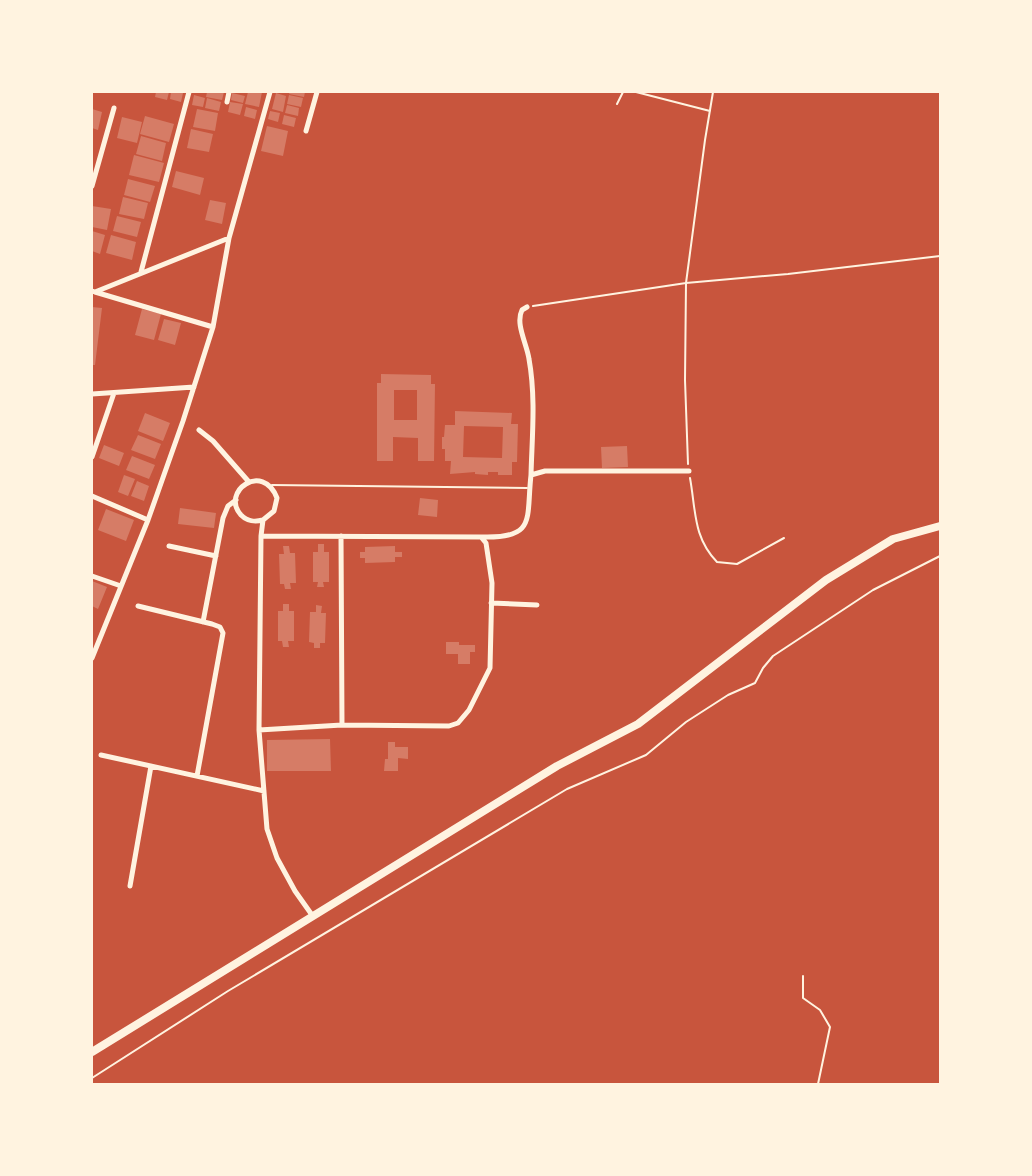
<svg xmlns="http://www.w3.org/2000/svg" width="1032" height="1176" viewBox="0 0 1032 1176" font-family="Rubik,sans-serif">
<rect width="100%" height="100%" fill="#c8553d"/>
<path fill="#d67c66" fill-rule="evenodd" d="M156,92H169L167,100L155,97Z
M171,92L183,93L181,102L170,99Z
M207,92H224L222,100L206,97Z
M248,92H262L259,107L245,104Z
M290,92H305L304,97L289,94Z
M232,93L245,96L243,103L231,100Z
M276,93L286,96L283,112L272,109Z
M194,95L205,98L203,107L192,105Z
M289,95L303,98L301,107L287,104Z
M207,98L221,102L219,111L205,108Z
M230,102L243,104L240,115L228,112Z
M287,105L299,108L298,116L285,113Z
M246,107L257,110L255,119L244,116Z
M92,109L102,112L98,130L92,128Z
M197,109L218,113L215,131L193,127Z
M270,111L280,113L278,122L268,119Z
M284,115L296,118L294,127L282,124Z
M145,116L174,124L169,142L140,134Z
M122,117L142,122L137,143L117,138Z
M267,126L288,131L283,156L261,151Z
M191,129L213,134L209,152L187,148Z
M141,136L166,143L162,161L136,154Z
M134,155L164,163L159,182L129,175Z
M176,171L204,178L200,195L172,187Z
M128,179L155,186L150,202L124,195Z
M123,197L148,203L144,219L119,214Z
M210,200L226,203L222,224L205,220Z
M92,206L111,209L107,230L92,227Z
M117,216L141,222L137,237L113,231Z
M92,231L105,235L100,254L92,251Z
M111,235L136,242L132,260L106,253Z
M92,307L102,308L95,365H92Z
M142,309L161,314L154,340L135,335Z
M164,319L181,323L175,345L158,340Z
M381,374L431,375V384H435L434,461H418V438L393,437V461H377V383H381ZM394,390H417V420H394Z
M455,411L512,413L511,424H518L517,462H512V475H498V472H488V475L475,474V472L450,474L451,461H445V449H442V437H444L445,425H455ZM464,426L503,427L502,458L463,457Z
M145,413L170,423L163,441L138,431Z
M138,435L161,444L155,459L131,450Z
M104,445L124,453L119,466L99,458Z
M627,446L628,467L602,468L601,447Z
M132,456L155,465L149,479L126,470Z
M124,475L135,479L128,496L118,492Z
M137,481L149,486L144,501L131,496Z
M420,498L438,500L437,517L418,515Z
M180,508L216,513L214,528L178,524Z
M106,509L134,520L126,541L98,530Z
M318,544H324V552H329V582H323L324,587H317L318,582H313V552H318Z
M283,546H289L290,553H295L296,583H290L291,589H285L284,584H280L279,554H284Z
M395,546V552H402V557H395V562L365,563V558H360V552H365V547Z
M92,581L107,587L98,609L92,606Z
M283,604H289V611H294V641H288L289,647H283L282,641H278V611H283Z
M316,605L322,606L321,613H326L325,643H320V648H314V643L309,642L310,612H316Z
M446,642H459V645H475V652H470V664H458V654H446Z
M330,739L331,771H267V740Z
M388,742H395V747H408V759L398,758V771H384L385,759H388Z"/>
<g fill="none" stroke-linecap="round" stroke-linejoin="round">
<path stroke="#fff3e0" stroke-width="2" d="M636,92L710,111
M617,104L623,92
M533,306L686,283L705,140L713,92
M688,464L685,380L686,283L788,274L940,256
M690,478C696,511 693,537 717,562L737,564L784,538"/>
<path stroke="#fff3e0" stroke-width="2" d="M272,485L527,488
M803,976V998L820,1010L830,1027L818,1084
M92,1078L228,991L567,789L646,755L686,722L728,695L755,683L763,668L773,656L873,590L940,556"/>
<path stroke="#fff3e0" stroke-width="5" d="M227,102L229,92
M306,131L317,92
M92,186L114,108
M141,272L189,92
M92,291L95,292L229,238
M95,292L213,327
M527,307L522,310C515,324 527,344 529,359C536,398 532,437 531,475
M92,394L194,387
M199,430L213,441L249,482
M92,457L114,393
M92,496L148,520
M263,520C255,522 248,522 241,515C220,492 263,461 277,498L274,511L263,520L261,536L259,730L267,829L277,858L295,891L312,915
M341,536L342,725
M481,537C537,539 526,519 531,475L545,471H689
M169,546L216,556
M92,576L121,586
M491,603L537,605
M138,606L212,624L220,627L223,633L197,776
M203,622L223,518L228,506L236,500
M92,658L148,520L183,421L213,327L229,238L270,92
M259,730L342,725L449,726L458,723L469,710L490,668L492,583L486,543L481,537L261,536
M101,755L264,791
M130,886L151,766"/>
<path stroke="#fff3e0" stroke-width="8" d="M92,1052L557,766L638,724L826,580L893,539L940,526"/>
</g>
<rect width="1032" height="1176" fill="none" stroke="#fff3e0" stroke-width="186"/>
</svg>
